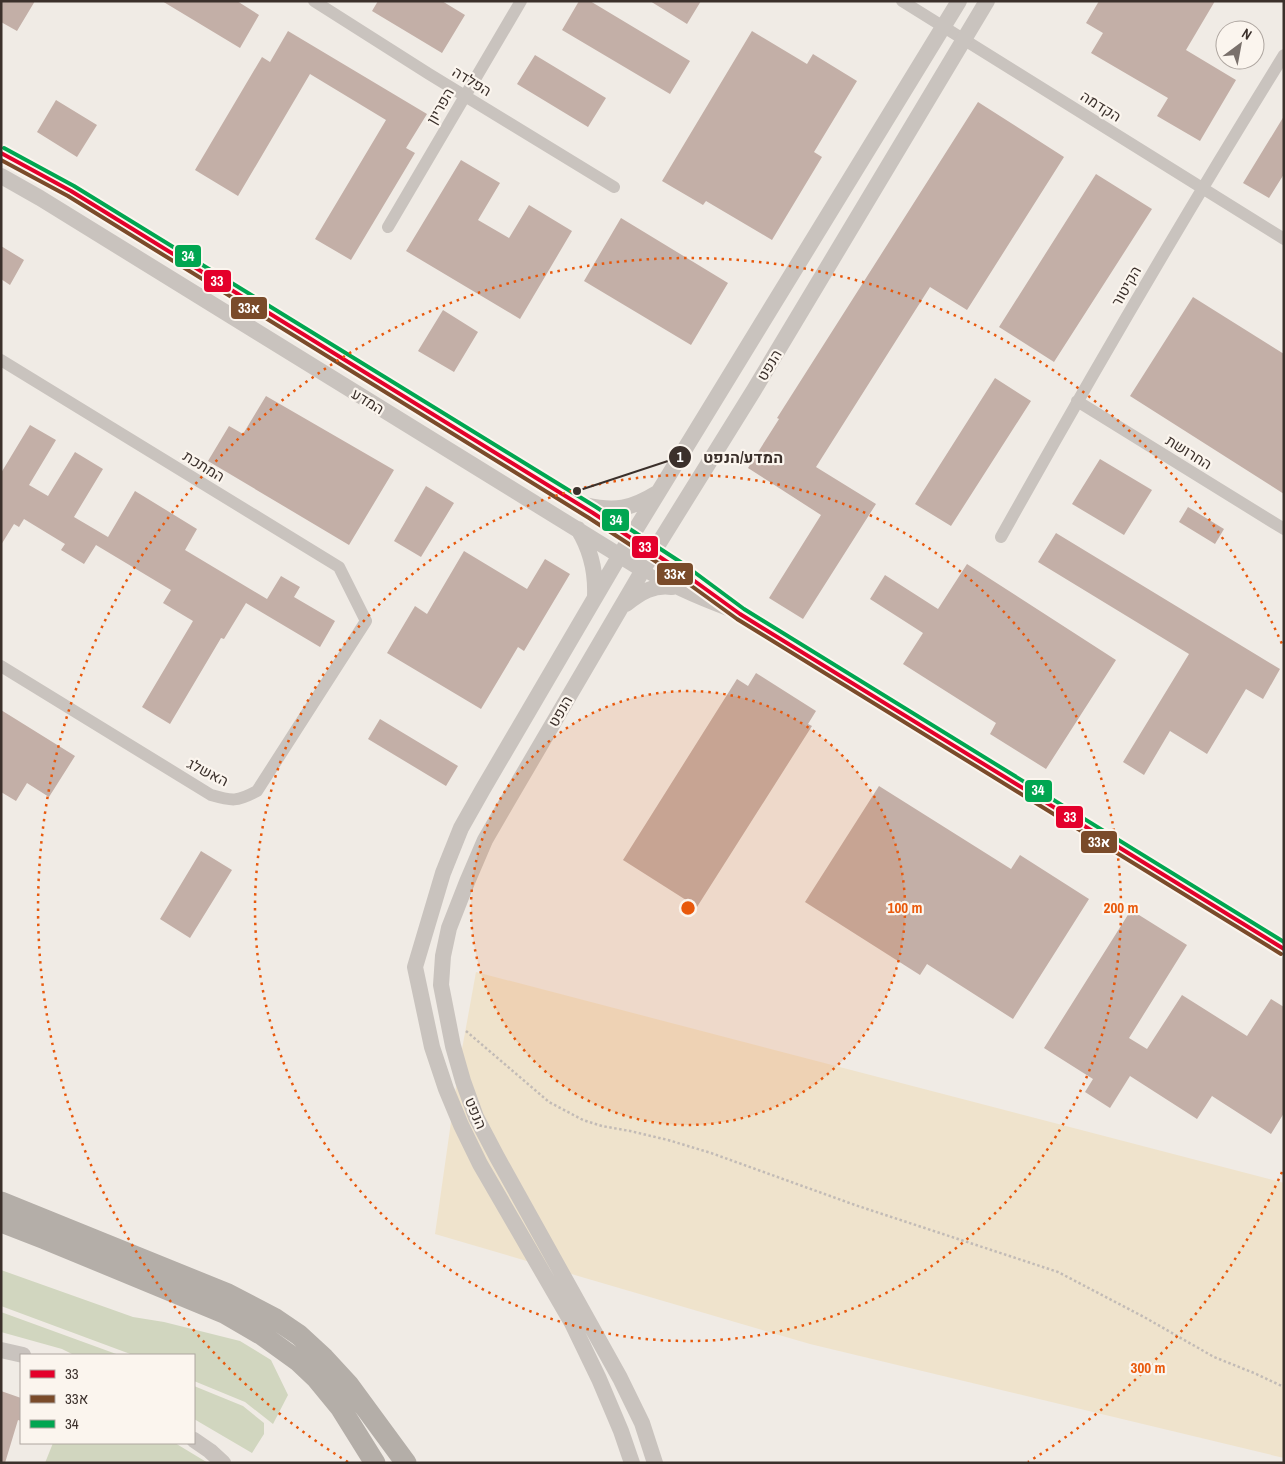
<svg xmlns="http://www.w3.org/2000/svg" width="1285" height="1464" viewBox="0 0 1285 1464" font-family="'Archivo Narrow',Heebo,sans-serif">
<rect width="100%" height="100%" fill="#f0ebe5"/>
<path fill="#d1d6bf" d="M1,1270L133,1317L164,1322L240,1341L271,1360L288,1395L273,1424L245,1402L194,1381V1355H133L1,1306Z
M1,1312L119,1355H74L62,1349L1,1332Z
M194,1386L243,1406L264,1423V1434L252,1453L194,1419Z
M53,1443H175L208,1463H45Z"/>
<path fill="#efe3cc" d="M476,972L1284,1183V1458L810,1344L435,1234L459,1066Z"/>
<path fill="#c3afa7" d="M1,1H35L17,31L1,22Z
M162,1H237L259,15L240,48Z
M378,1H442L465,15L442,53L372,11Z
M579,1H590L690,61L670,94L562,30Z
M650,1H701L687,24Z
M1099,1H1215L1186,50L1236,80L1200,141L1157,116L1168,98L1091,53L1103,33L1086,23Z
M288,31L427,114L406,148L415,153L351,260L315,239L386,120L310,74L238,196L195,170L262,57L270,62Z
M752,31L807,64L813,54L857,81L814,152L822,157L772,240L706,201L703,205L662,181Z
M535,55L606,98L588,127L517,84Z
M56,100L97,125L77,157L37,132Z
M978,102L1064,157L967,310L930,287L816,467L876,504L803,619L769,598L821,515L748,468L779,419L777,418Z
M1284,116V174L1269,198L1243,183Z
M461,160L500,183L478,220L509,238L529,205L572,231L520,319L406,251Z
M1096,174L1152,209L1054,362L999,327Z
M621,218L728,283L691,345L584,281Z
M1,246L24,260L10,285L1,279Z
M1193,297L1284,354V494L1130,396Z
M443,310L478,332L454,372L418,351Z
M995,378L1031,401L951,526L915,504Z
M266,396L394,470L349,545L208,461L229,426L243,434Z
M30,425L56,440L29,485L48,496L75,452L103,469L74,517L108,537L135,491L197,529L185,550L267,599L281,576L300,587L294,597L335,621L320,647L246,603L224,639L221,638L170,724L142,707L193,621L163,603L171,590L96,545L84,564L61,550L65,544L24,519L19,527L14,524L1,545V473Z
M1100,459L1152,490L1124,535L1072,504Z
M426,486L454,503L421,557L394,541Z
M1188,507L1224,529L1215,544L1179,522Z
M1056,533L1280,669L1263,699L1246,689L1207,754L1170,731L1144,775L1123,762L1189,654L1038,562Z
M464,551L527,589L545,559L570,574L524,651L518,647L481,709L387,653L415,606L427,614Z
M967,564L1116,660L1046,769L990,734L996,723L903,664L923,633L870,599L885,575L938,609Z
M756,673L816,711L808,724L812,726L697,907L623,860L737,679L748,686Z
M1,710L75,756L49,797L27,783L16,801L1,792Z
M380,719L458,766L446,786L368,739Z
M879,786L1011,869L1020,855L1089,899L1013,1019L927,964L920,975L805,902Z
M201,851L232,870L190,938L160,919Z
M1131,910L1187,945L1129,1038L1147,1049L1182,995L1247,1036L1271,999L1284,1007V1113L1271,1134L1212,1096L1197,1119L1130,1076L1110,1108L1085,1092L1093,1079L1044,1048Z
M1,1391L21,1398V1421L18,1420L5,1463H1Z"/>
<g fill="none" stroke-linecap="round" stroke-linejoin="round">
<path stroke="#c2bbb6" stroke-width="2.5" stroke-dasharray="2.5 2.5" stroke-linecap="butt" d="M466,1031L549,1102L583,1120L602,1126L630,1131L668,1140L711,1153L855,1205L1058,1272L1144,1317L1214,1357L1254,1373L1284,1387"/>
<path stroke="#c9c3be" stroke-width="12" d="M314,1L429,74L614,187
M902,1L1284,239
M388,227L521,1
M1,360L339,567L366,621L257,791C237,802 232,801 211,795L1,666
M1077,401L1284,529
M1001,537C1092,374 1186,213 1284,55
M654,551L717,596L740,614L1284,949
M643,570C670,587 698,599 728,610"/>
<path stroke="#c9c3be" stroke-width="16" d="M1,153L71,191L571,499L654,551
M1,176L40,198L643,570
M585,505C615,512 631,509 657,493
M578,529C591,550 596,571 595,596
M626,604C640,593 654,584 672,587
M1,1350L23,1355
M194,1440L210,1451L223,1463
M632,1463L621,1431L599,1379L572,1323L480,1164L461,1125L446,1089L432,1047L415,967L443,873L461,828L483,789L620,555L959,1
M655,1463L642,1423L620,1378L497,1157L476,1117L463,1081L453,1046L441,985L443,956L449,928L467,882L485,840L507,802L654,551L754,390L987,1"/>
<path stroke="#b4aea8" stroke-width="21" d="M1,1202L228,1294L274,1318L299,1335L324,1358L348,1384L406,1463
M1,1222L45,1239L224,1313L262,1335L298,1361L317,1379L340,1407L375,1463"/>
<g stroke="#fbf5ee" stroke-width="8">
<path id="bus-1" d="M1,153L71,191L593,513L678,569L740,614L1284,949"/>
</g>
<g stroke="#fbf5ee" stroke-width="8">
<path id="bus-2" d="M1,160L68,196L589,518L675,574L737,619L1281,954"/>
</g>
<g stroke="#fbf5ee" stroke-width="8">
<path id="bus-3" d="M4,148L74,186L596,507L682,563L744,609L1284,942"/>
</g>
<use href="#bus-1" stroke="#e4002b" stroke-width="4"/>
<use href="#bus-2" stroke="#7a4b2a" stroke-width="4"/>
<use href="#bus-3" stroke="#00a651" stroke-width="4"/>
</g>
<circle cx="688" cy="908" r="217" fill="#e8590c" fill-opacity=".12"/>
<g fill="none" stroke="#e8590c" stroke-width="2.5" stroke-dasharray="2.5 5">
<circle cx="688" cy="908" r="217"/>
<circle cx="688" cy="908" r="433"/>
<path d="M1282 1172A650 650 0 0 1 1028 1462M348 1462A650 650 0 1 1 1282 644"/>
</g>
<g text-anchor="middle" dominant-baseline="central" stroke-width="4.5" stroke-linejoin="round" paint-order="stroke">
<g font-size="15" fill="#3b302b" stroke="#fbf5ee">
<text transform="translate(472 81) rotate(31)">הפלדה</text>
<text transform="translate(440 106) rotate(-60)">הפריון</text>
<text transform="translate(1101 106) rotate(32)">הקדמה</text>
<text transform="translate(1126 286) rotate(-60)">הקיטור</text>
<text transform="translate(769 365) rotate(-59)">הנפט</text>
<text transform="translate(368 401) rotate(31)">המדע</text>
<text transform="translate(1189 452) rotate(32)">החרושת</text>
<text transform="translate(204 466) rotate(31)">המתכת</text>
<text transform="translate(560 711) rotate(-60)">הנפט</text>
<text transform="translate(208 772) rotate(27)">האשלג</text>
<text transform="translate(476 1113) rotate(67)">הנפט</text>
</g>
</g>
<circle cx="688" cy="908" r="8" fill="#e8590c" stroke="#fbf5ee" stroke-width="2.5"/>
<g font-size="15" text-anchor="middle" font-weight="bold" fill="#e8590c" stroke="#fbf5ee" stroke-width="4.5" stroke-linejoin="round" paint-order="stroke">
<text x="905" y="913">100 m</text>
<text x="1121" y="913">200 m</text>
<text x="1148" y="1373">300 m</text>
</g>
<path fill="none" stroke="#3b302b" stroke-width="2" d="M577 491L680 457"/>
<g fill="#3b302b" stroke="#fbf5ee" stroke-width="2">
<circle cx="577" cy="491" r="5"/>
<circle cx="680" cy="457" r="12"/>
</g>
<g font-size="15" text-anchor="middle" font-weight="bold" fill="#fff">
<text x="680" y="462">1</text>
</g>
<g font-size="16" text-anchor="middle" font-weight="bold" fill="#3b302b" stroke="#fbf5ee" stroke-width="4.5" stroke-linejoin="round" paint-order="stroke">
<text x="743" y="463">המדע/הנפט</text>
</g>
<g stroke="#fbf5ee" stroke-width="2">
<rect x="174" y="244" width="28" height="24" rx="5" fill="#00a651"/>
<rect x="203" y="269" width="29" height="24" rx="5" fill="#e4002b"/>
<rect x="230" y="296" width="38" height="24" rx="5" fill="#7a4b2a"/>
<rect x="601" y="508" width="29" height="24" rx="5" fill="#00a651"/>
<rect x="631" y="535" width="28" height="24" rx="5" fill="#e4002b"/>
<rect x="656" y="562" width="38" height="24" rx="5" fill="#7a4b2a"/>
<rect x="1024" y="779" width="29" height="24" rx="5" fill="#00a651"/>
<rect x="1055" y="805" width="29" height="24" rx="5" fill="#e4002b"/>
<rect x="1080" y="830" width="38" height="24" rx="5" fill="#7a4b2a"/>
</g>
<g font-size="14" text-anchor="middle" font-weight="bold" fill="#fff">
<text x="188" y="261">34</text>
<text x="217" y="286">33</text>
<text x="249" y="313">33א</text>
<text x="616" y="525">34</text>
<text x="645" y="552">33</text>
<text x="675" y="579">33א</text>
<text x="1038" y="795">34</text>
<text x="1070" y="822">33</text>
<text x="1099" y="847">33א</text>
</g>
<rect width="1285" height="1464" fill="none" stroke="#3b302b" stroke-width="5"/>
<rect x="20" y="1354" width="175" height="90" fill="#fbf5ee" stroke="#aea6a0"/>
<rect x="30" y="1370" width="25" height="8" fill="#e4002b" stroke="#aea6a0"/>
<text x="65" y="1379" font-size="15" fill="#3b302b">33</text>
<rect x="30" y="1395" width="25" height="8" fill="#7a4b2a" stroke="#aea6a0"/>
<text x="65" y="1404" font-size="15" fill="#3b302b">33א</text>
<rect x="30" y="1420" width="25" height="8" fill="#00a651" stroke="#aea6a0"/>
<text x="65" y="1429" font-size="15" fill="#3b302b">34</text>
<g transform="translate(1240 45) rotate(32)"><circle r="24" fill="#fbf5ee" stroke="#aea6a0"/>
<path d="M0-4L9 19L0 12L-9 19Z" fill="#7a716c"/>
<text y="-8" font-size="14" font-weight="bold" text-anchor="middle" fill="#3b302b">N</text>
</g>
</svg>
